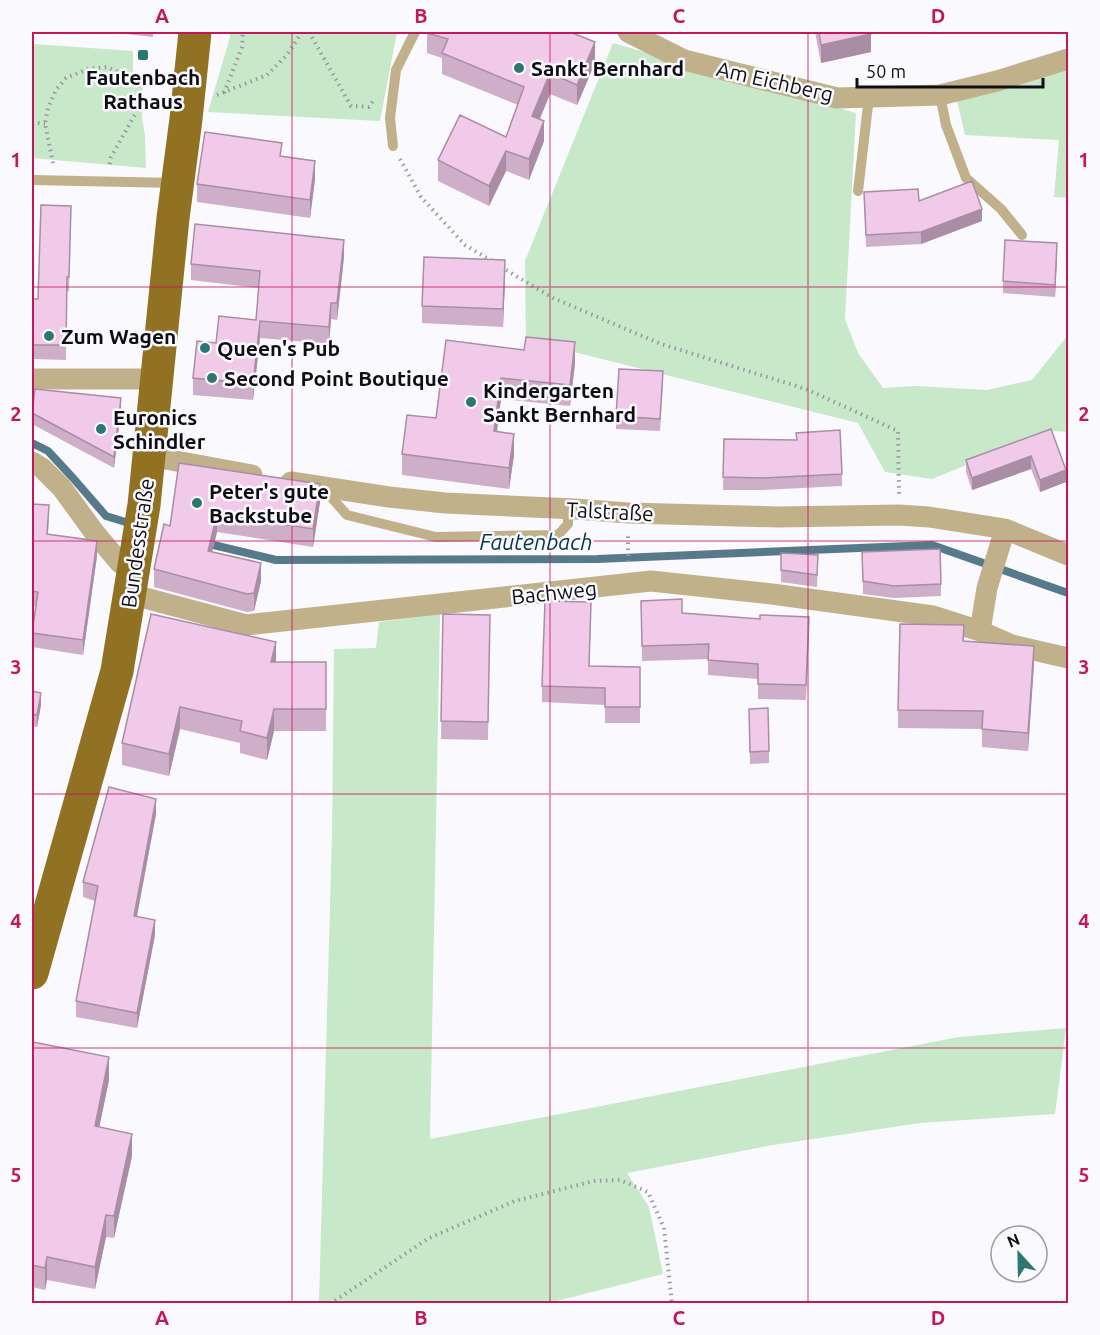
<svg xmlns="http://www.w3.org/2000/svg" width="1100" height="1335" viewBox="0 0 1100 1335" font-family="Ubuntu,sans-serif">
<rect width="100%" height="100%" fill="#faf9fe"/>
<path fill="#c7e8c9" d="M230,32H397L380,121L208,112L230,37Z
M613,43L856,113L845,319L858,353L883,388L915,386L987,390L1032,380L1068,335V432L1051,431L932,479L885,472L858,423L526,340L525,261Z
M34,44L133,51V72L143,77L142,118L145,135L146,168L32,158V70Z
M1068,63V198L1054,197L1059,140L965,135L956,97Z
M440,614L430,1139L959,1037L1066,1028L1055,1114L920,1123L773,1145L627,1173L649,1207L663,1274L549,1303L315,1304L319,1302L332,834L334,649L376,648L379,622Z"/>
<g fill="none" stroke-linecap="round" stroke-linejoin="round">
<path stroke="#577a8a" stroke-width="8" d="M32,443L48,451L73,478L106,516L132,524
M205,543L276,560L597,559L932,545L1068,593"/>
<path stroke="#99989e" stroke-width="4" stroke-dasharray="1.5 4.5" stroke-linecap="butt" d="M309,32L351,106L369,107L373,101
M224,93L242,47L243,32
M217,95L267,75L287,55L302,32
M32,122L45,124
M400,159L421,197L465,245L492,261
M53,163L45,124L48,108L56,90L66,78L88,69L107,67L139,81L138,109L111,157L109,167
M501,267L553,298L661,344L806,389L898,431L899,494
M628,562V534
M330,1304L429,1238L515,1201L594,1181L620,1180L648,1192L664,1228L672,1304"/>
<path stroke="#c1b18b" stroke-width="10" d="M940,95L946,125L966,178L1001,209L1022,235
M393,146L390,118L396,70L415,32
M32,180L175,183
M858,191L869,97
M324,489L347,515L436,537L558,535L568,524V509"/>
<path stroke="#c1b18b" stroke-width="21" d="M628,32L684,60L837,98L940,95L997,81L1068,59
M32,379H140L156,383
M149,456L252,475
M32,462L42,468L62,488L94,532L120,563L134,566
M291,482L389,497L445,503L575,509L628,513L778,517L899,515L929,517L1005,529L1068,555
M130,594L246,625L651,581L772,594L933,616L980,631L1012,645L1068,658
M980,631L987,588L1005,529"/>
<path stroke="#917222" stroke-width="33" d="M32,973L117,671L144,505L173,218L186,119L195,32"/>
</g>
<path fill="#cfaec9" d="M107,32H153V37Z
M572,32L595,63L577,105L550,94L540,119L544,141L529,180L506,171L489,206L438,181V160L506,137L518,105L442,74V58L427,53V33Z
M815,32H870L871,52L821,63Z
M315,179L310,218L197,202V184Z
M864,192L919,201L982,221L921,244L866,247Z
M71,206L69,291H67L66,360L32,359V299H38Z
M1057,256L1055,297L1003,293V281Z
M344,257L337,320L331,319L329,344L260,338L253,400L193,395V378L216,343L256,320L259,288L191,280V264Z
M505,278L503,327L422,323V306Z
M446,340L575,363L570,406L501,399L497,432L514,455L509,489L402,475V454L436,418Z
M663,383L660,431L616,429V416Z
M121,409L114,468L32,424V413Z
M1051,429L1066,482L1040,492L1031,469L972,490L966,472V460Z
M724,439L842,474V486L763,490H723Z
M179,463L320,502L313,547L217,532L212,552L261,581L254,611L247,612L154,587V569L170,526Z
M32,504L49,519L48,535L97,556L83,655L32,647V633L36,606H32Z
M862,552L941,584V596L894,598L863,594Z
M818,555L817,587L781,582V570Z
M641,601L682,613L809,632L806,700L758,699V679L708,675V659L642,661Z
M151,614L276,662H326V731H274L267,760L240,753V743L180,729L169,776L122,765V743Z
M443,614L490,615L488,740L441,739Z
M591,618L589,666L640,667V723H605V705L542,702V686Z
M964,641L1034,664L1028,751L982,747V729L898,728V710Z
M32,691L41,705L37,727L32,726Z
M749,709L769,751V763L750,764Z
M156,814L137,917L155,935L137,1028L76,1017V1001L95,901L83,897V882Z
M32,1047L109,1080L99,1127L132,1156L114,1238L106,1237L95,1289L47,1280L45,1290L32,1287Z"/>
<path fill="#a98da4" d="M871,34V52L821,63V45Z
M595,42V63L577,105V85Z
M550,73V94L532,137V116Z
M544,121V141L529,180V159Z
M506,151V171L489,206V186Z
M315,161V179L310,218V200Z
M982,209V221L921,244V232Z
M344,240V257L337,320V303Z
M1057,243V256L1055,297V285Z
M505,260V278L503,327V309Z
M331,303V319L329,344V327Z
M260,321V338L253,400V384Z
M575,342V363L570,406V385Z
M501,378V399L494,452V431Z
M121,398V409L114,468V457Z
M514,434V455L509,489V468Z
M1031,456V469L972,490V478Z
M1066,470V482L1040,492V480Z
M320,484V502L313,547V529Z
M217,514V532L208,569V551Z
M97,541V556L83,655V640Z
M261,563V581L254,611V593Z
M276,642V664L271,662Z
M1034,646V664L1028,751V733Z
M41,693V705L37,727V715Z
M180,707V729L169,776V754Z
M274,709V731L267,760V738Z
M156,799V814L134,931V916Z
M155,920V935L137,1028V1013Z
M109,1057V1080L95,1148V1126Z
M132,1134V1156L114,1238V1216Z
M106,1215V1237L95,1289V1267Z
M47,1257V1280L45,1290V1268Z"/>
<path fill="#f1caea" stroke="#a98da4" stroke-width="1.5" d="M427,32H570L595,42L577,85L550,73L532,116L544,121L529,159L506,151L489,186L438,160L460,115L506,137L524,87L442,53L448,39L427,33Z
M819,32H870L871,34L821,45Z
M205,132L282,143L280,156L315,161L310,200L197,184Z
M972,181L982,209L921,232L866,235L864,192L918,189L919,201Z
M41,205L71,206L69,277H67L66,345H32V299H38Z
M195,224L344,240L337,303H331L329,327L260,321L253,384L193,378L197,341L216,343L219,316L256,320L260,271L191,264Z
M1005,240L1057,243L1055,285L1003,281Z
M424,257L505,260L503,309L422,306Z
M526,337L575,342L570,385L501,378L494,431L514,434L509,468L402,454L407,415L436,418L446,340L524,350Z
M619,369L663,371L660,419L616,416Z
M35,389L121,398L114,457L32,413Z
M1051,429L1066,470L1040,480L1031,456L972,478L966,460Z
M840,430L842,474L763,478L723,477L724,439L797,440L796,433Z
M179,463L320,484L313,529L217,514L208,551L261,563L254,593L247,594L154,569L164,524L170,526Z
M32,504L49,505L47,534L97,541L83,640L32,633L38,592L32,591Z
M940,549L941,584L894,586L863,581L862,552Z
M781,553L818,555L817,575L781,570Z
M682,599V613L760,619V615L809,617L806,685L758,684V664L708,660L709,644L642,646L641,601Z
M545,601L591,602L589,666L640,667V707H605V688L542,686Z
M151,614L276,642L271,662H326V709H274L267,738L240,731L242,721L180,707L169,754L122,743Z
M443,614L490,615L488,722L441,721Z
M900,624L964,625L963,641L1034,646L1028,733L982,729L983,711L898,710Z
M32,691L41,693L37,715L32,714Z
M768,708L769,751L750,752L749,709Z
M109,787L156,799L134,916L155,920L137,1013L76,1001L98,886L83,882Z
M33,1042L109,1057L95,1126L132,1134L114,1216L106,1215L95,1267L47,1257L45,1268L32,1265V1047Z"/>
<path fill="none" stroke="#c2185b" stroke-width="1.5" stroke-opacity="0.55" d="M292,32V1304M550,32V1304M808,32V1304M32,287H1068M32,541H1068M32,794H1068M32,1048H1068"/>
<g fill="#2e7671" stroke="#faf9fe" stroke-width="2">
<rect x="137" y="49" width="12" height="12" rx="3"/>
<circle cx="519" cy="68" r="6"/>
<circle cx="49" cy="336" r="6"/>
<circle cx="205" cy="348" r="6"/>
<circle cx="212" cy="378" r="6"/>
<circle cx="471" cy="402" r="6"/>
<circle cx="101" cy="429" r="6"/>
<circle cx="197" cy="503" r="6"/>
</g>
<g text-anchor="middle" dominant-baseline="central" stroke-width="5" stroke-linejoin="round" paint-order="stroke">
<g font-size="21" font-weight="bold" fill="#0f0e15" stroke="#faf9fe" text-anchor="start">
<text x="531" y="68">Sankt Bernhard</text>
<text x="143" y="77" text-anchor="middle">Fautenbach<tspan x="143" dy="24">Rathaus</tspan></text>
<text x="61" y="336">Zum Wagen</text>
<text x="217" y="348">Queen's Pub</text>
<text x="224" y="378">Second Point Boutique</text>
<text x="483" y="390">Kindergarten<tspan x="483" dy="24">Sankt Bernhard</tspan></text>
<text x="113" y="417">Euronics<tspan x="113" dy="24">Schindler</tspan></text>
<text x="209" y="491">Peter's gute<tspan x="209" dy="24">Backstube</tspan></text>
</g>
<g font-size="21" fill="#0f0e15" stroke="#faf9fe">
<text transform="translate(775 81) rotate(13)">Am Eichberg</text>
<text transform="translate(610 511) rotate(3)">Talstraße</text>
<text transform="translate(137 543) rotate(-82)">Bundesstraße</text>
<text transform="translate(554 592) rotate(-6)">Bachweg</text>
</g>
<g font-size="22" font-style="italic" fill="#043543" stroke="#faf9fe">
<text x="536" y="541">Fautenbach</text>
</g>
</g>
<rect width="1100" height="1335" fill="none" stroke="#faf9fe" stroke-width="66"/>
<g transform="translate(1019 1254) rotate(338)"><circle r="28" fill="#faf9fe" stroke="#9c9ba1" stroke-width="1.5"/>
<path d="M0-4.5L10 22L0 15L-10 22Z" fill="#2e7671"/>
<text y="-9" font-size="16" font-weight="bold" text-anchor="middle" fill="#0f0e15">N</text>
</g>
<path d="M857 78v9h186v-9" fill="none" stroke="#0f0e15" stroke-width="3"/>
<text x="866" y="78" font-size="18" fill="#0f0e15" stroke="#faf9fe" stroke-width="4.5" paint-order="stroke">50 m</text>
<rect x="33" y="33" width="1034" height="1269" fill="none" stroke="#c2185b" stroke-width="2"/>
<g font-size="20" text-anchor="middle" font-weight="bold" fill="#c2185b">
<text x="162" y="23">A</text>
<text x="421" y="23">B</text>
<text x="679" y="23">C</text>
<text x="938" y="23">D</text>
<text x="16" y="167">1</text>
<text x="1084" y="167">1</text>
<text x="16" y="421">2</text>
<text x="1084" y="421">2</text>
<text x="16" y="674">3</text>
<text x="1084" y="674">3</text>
<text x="16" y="928">4</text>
<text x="1084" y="928">4</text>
<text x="16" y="1182">5</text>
<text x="1084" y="1182">5</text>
<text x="162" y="1325">A</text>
<text x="421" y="1325">B</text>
<text x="679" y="1325">C</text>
<text x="938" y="1325">D</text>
</g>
</svg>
